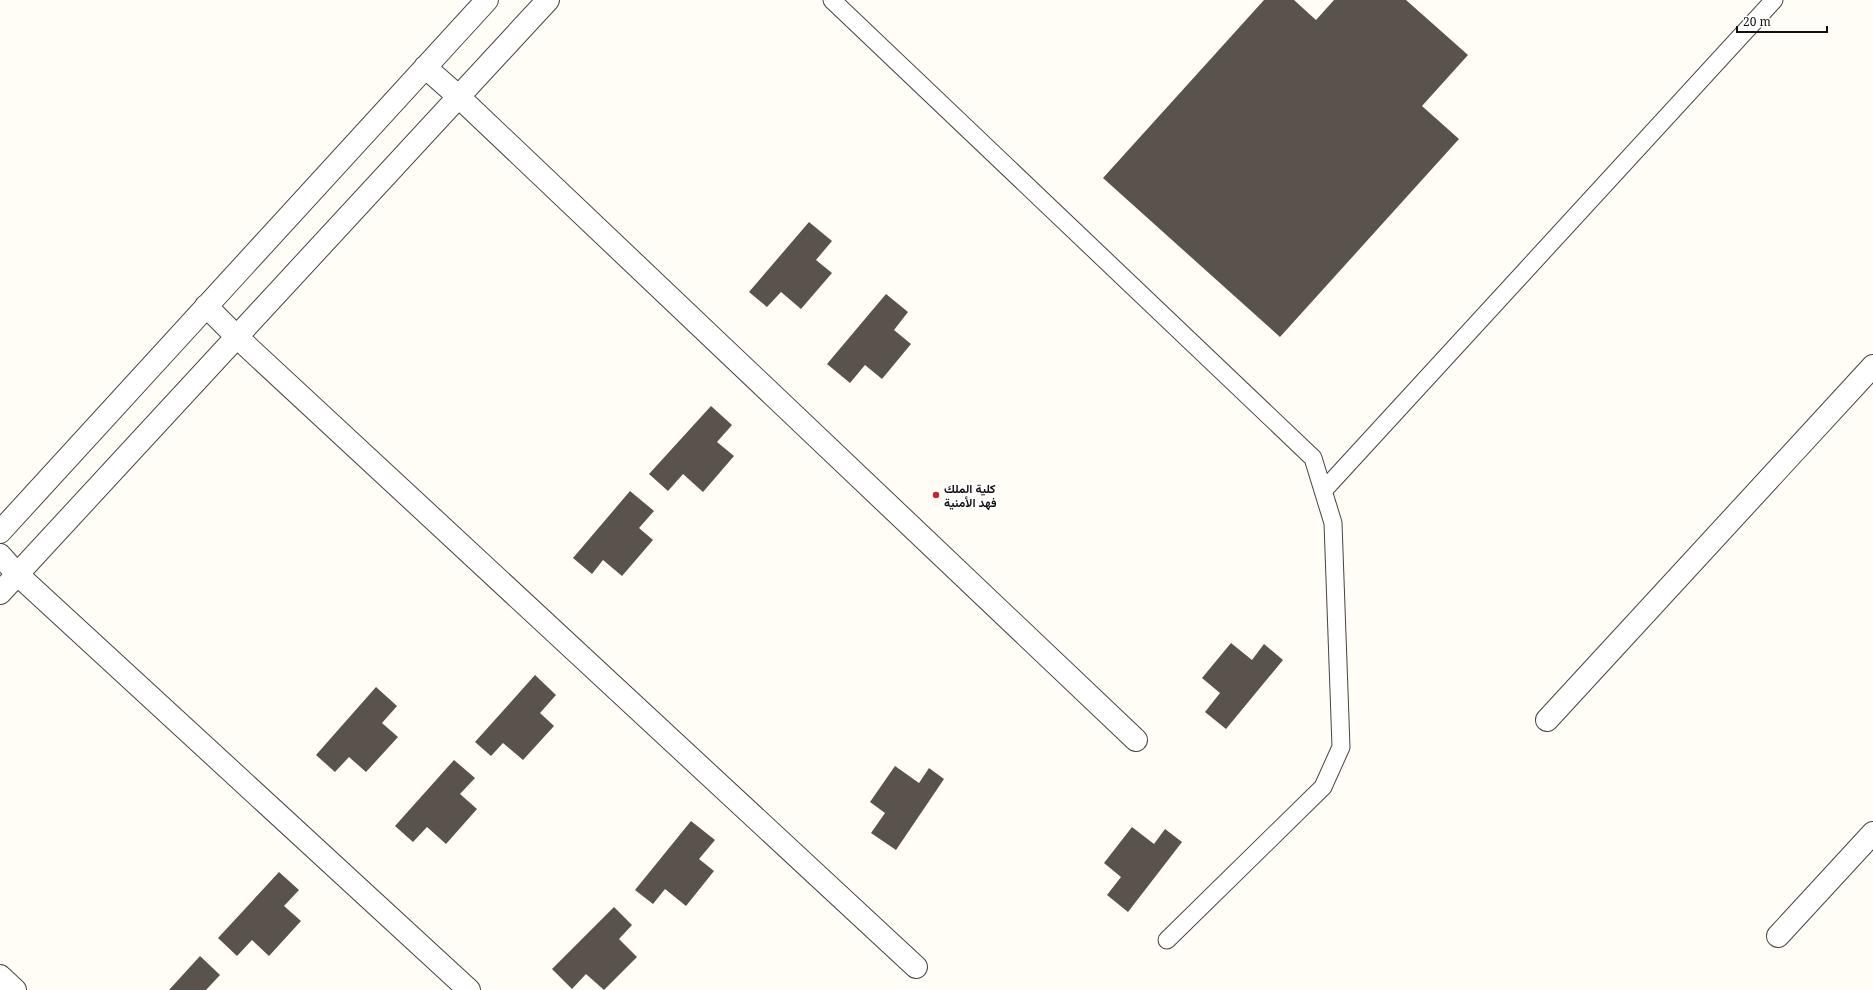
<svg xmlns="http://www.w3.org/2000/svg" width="1873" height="990" viewBox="0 0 1873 990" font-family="'Noto Serif',Vazirmatn,serif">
<rect width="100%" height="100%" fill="#fffdf5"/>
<path fill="#5a524d" d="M1264,0H1294L1316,20L1334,0H1406L1468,55L1422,106L1459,139L1280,337L1103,178Z
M809,222L832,241L816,260L832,273L801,309L781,292L767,307L749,292Z
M886,294L908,312L894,330L911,344L882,379L865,365L850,383L827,364Z
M711,406L732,425L717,442L734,456L703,492L683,474L668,491L649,474Z
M630,491L654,511L639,528L653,540L622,576L603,560L592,574L573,558Z
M1231,643L1252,660L1264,644L1283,660L1226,729L1205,712L1220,693L1202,678Z
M535,675L556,695L540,713L554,726L523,760L503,743L491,756L475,742Z
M376,687L397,706L382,723L398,737L366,772L349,757L335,772L316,755Z
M454,760L475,778L460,794L477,809L446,844L427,827L413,842L395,826Z
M895,766L919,783L929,768L944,779L896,850L871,833L885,813L870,802Z
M691,821L715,840L699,859L714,871L686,906L665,889L653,904L635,890Z
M1132,827L1154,844L1165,829L1182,842L1128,912L1107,895L1121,877L1104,863Z
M279,872L299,890L284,906L301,921L269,956L252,940L237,956L218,938Z
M614,907L632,925L619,939L637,957L604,990L586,974L572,989L552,969Z
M200,956L220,975L206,990H169Z"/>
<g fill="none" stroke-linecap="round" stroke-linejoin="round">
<g stroke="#444" stroke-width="19">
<path id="service" d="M832,0L1313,458L1333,523L1341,747L1323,787L1167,940
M1323,491L1774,0"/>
</g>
<g stroke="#444" stroke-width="24">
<path id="minor" d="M425,67L459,97L1136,740
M206,306L237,337L916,967
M0,532L487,0
M0,555L17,574L469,990
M0,593L548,0
M1547,720L1873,366
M1778,936L1873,833
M0,976L15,990"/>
</g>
<use href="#service" stroke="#fff" stroke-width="17"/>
<use href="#minor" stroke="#fff" stroke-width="22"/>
</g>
<circle fill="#c4262e" stroke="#fff" stroke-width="1.5" cx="936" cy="495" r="4"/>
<g text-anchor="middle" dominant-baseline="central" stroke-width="4" stroke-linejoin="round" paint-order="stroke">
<g font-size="12" font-weight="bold" fill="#111" stroke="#fff" text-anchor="start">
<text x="944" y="488">كلية الملك<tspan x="944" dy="14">فهد الأمنية</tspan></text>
</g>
</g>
<path d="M1737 26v6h90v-6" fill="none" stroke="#111111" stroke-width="2"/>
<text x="1743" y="26" font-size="12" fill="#111111" stroke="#ffffff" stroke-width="3" paint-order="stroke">20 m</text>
</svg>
